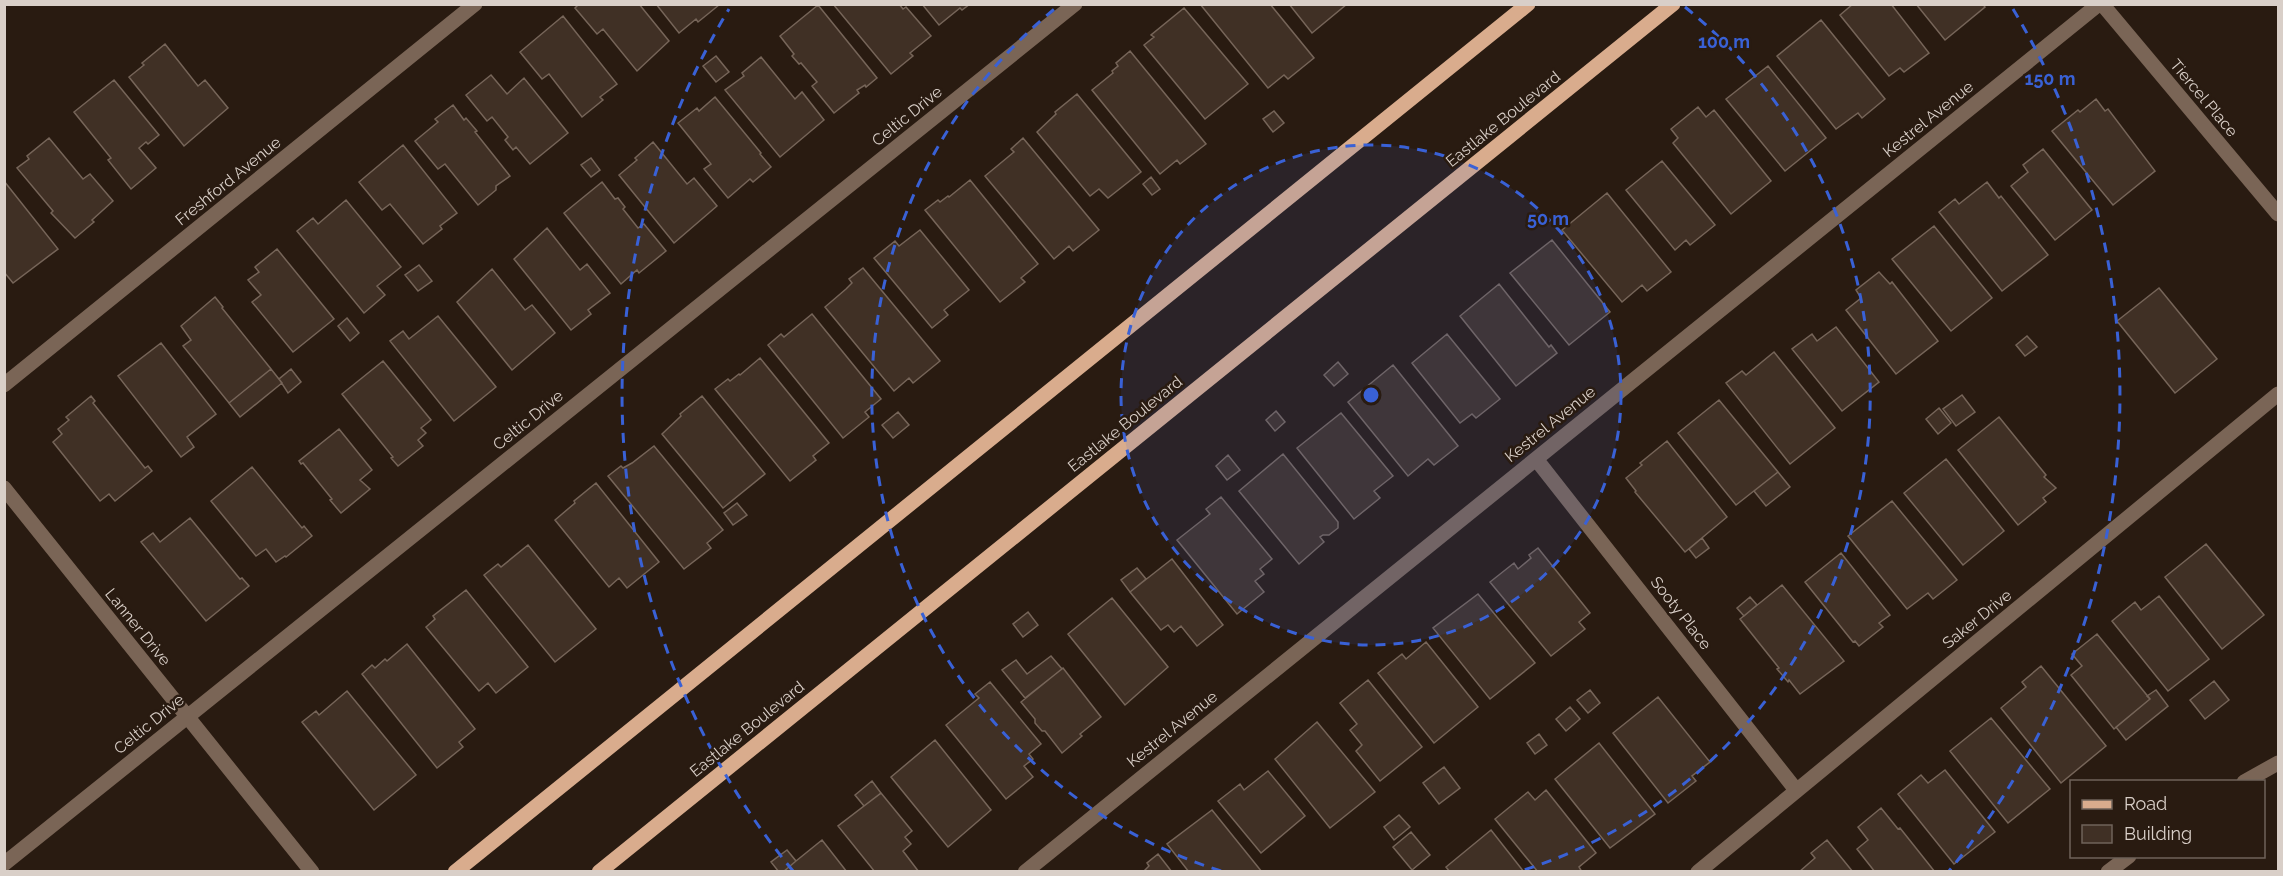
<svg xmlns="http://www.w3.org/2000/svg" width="2283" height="876" viewBox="0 0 2283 876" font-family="Raleway,sans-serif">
<rect width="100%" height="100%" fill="#291b11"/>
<path fill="#403025" stroke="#766559" stroke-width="1.5" d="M579,4H639L669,41L637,71L603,29L597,34L575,8Z
M656,4H719V5L698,22L696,19L679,33Z
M833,4H899L903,9L906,7L931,36L910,53L913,56L891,74Z
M922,4H970L962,10L960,8L939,25Z
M1200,4H1270L1314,58L1288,79L1284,75L1268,88Z
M1289,4H1347L1312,33Z
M1853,4H1891L1929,53L1904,72L1900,68L1889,76L1840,15Z
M1916,4H1983L1985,7L1945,40Z
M818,5L877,78L866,87L865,85L857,90L859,93L834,113L812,86L817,82L801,63L799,64L792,56L794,54L780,36Z
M1184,8L1248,84L1205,119L1144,45L1154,37L1151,35Z
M563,16L617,84L600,97L603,100L582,117L549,74L542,79L520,52Z
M1821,20L1885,99L1862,118L1858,113L1836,129L1777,56Z
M165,44L198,86L205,80L228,108L184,146L129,77L144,65L142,63Z
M1130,51L1206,144L1180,164L1177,160L1160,174L1092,90L1113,73L1112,71L1118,66L1116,63Z
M716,56L729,72L716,82L703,66Z
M761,57L795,99L802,92L824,120L780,157L725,90L744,76L742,73Z
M1768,66L1826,138L1785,171L1726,99Z
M491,75L507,94L524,78L568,133L530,164L516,147L513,150L505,140L508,137L492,117L487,121L466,95Z
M114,80L159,135L148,144L146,142L139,148L156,168L131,189L108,160L111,158L74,112Z
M1077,94L1141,172L1108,198L1099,189L1090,196L1037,132L1056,114L1055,112Z
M715,97L761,153L760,154L771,167L753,182L750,179L728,198L704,169L711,164L678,123L697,108L699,111Z
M2096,99L2105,111L2108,109L2155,171L2113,205L2052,131L2078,110L2080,112Z
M453,105L464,120L466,118L477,131L475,132L510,176L496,186V190L478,205L445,164L438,169L415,141L438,122L435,119Z
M1698,107L1706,117L1714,110L1771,181L1731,214L1673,143L1678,138L1671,129Z
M1274,111L1284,123L1273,132L1263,119Z
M49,138L83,179L90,174L113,201L92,220L94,222L75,238L51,213L53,211L17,168L29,159L27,156Z
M1023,138L1099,230L1073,251L1069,246L1054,259L985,176L1014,152L1011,149Z
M653,142L687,184L694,178L717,206L674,243L619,175L637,160L635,158Z
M403,145L457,213L440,226L442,229L423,244L390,204L382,210L359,182Z
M2043,149L2092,210L2055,240L2011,186L2028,172L2023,165Z
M591,158L600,170L591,177L581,165Z
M1662,161L1715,225L1690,245L1686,240L1675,250L1626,190Z
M1151,177L1160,189L1152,195L1143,184Z
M970,180L1038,264L1021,278L1025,282L1000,302L925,210L938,200L940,202L948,196L949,197Z
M4,181L58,249L13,283L4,272Z
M602,182L615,199L618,198L625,207L623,209L638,228L644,224L666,251L639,273L637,270L621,284L564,213Z
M1987,182L1999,198L2001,196L2048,255L2002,291L1939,212L1955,199L1959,204Z
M1607,193L1671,272L1647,291L1642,285L1622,302L1562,230Z
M346,200L401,267L377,286L385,295L364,313L297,231L313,218L318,224Z
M1934,226L1992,298L1951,331L1892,259Z
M547,228L580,270L587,264L610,293L588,310L591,314L571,330L514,259Z
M920,230L969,290L944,310L948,315L932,328L874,258L895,241L899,246Z
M1552,240L1610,312L1569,345L1510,273Z
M277,249L334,319L293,352L252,302L261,295L248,280L259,272L255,267Z
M419,265L432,281L418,291L405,275Z
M863,268L940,361L913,383L909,378L894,391L825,307L846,289L852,283L849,279Z
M492,269L525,310L532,305L555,333L512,370L457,302Z
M1879,272L1890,284L1892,282L1938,341L1896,374L1846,310L1861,298L1856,290Z
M1499,284L1549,347L1551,345L1557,353L1516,386L1460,316Z
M2159,288L2217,359L2175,393L2117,321Z
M215,297L223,307L222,308L271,369L229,403L183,346L191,340L181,326Z
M812,314L881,399L865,412L869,417L843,438L768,345L781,334L784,337Z
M438,316L496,387L454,421L390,341L403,331L409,339Z
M347,318L359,333L350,341L338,326Z
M1836,327L1879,382L1842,411L1792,349L1812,334L1817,341Z
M1447,334L1500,399L1476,418L1472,414L1460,423L1412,363Z
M2027,336L2037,347L2025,356L2016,345Z
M161,343L216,414L187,437L194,447L181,457L118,376Z
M1774,352L1835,428L1790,464L1726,383L1742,371L1746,375Z
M760,358L829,443L813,456L816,460L790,481L715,389L728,379L730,381L739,374L740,375Z
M383,361L431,420L421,428L426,433L418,440L423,446L398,466L391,458L393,457L342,394Z
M1338,362L1348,374L1334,386L1324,375Z
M1393,365L1458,446L1434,465L1428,459L1408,476L1348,402Z
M271,369L282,383L240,417L229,403Z
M291,369L301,382L288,393L279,379Z
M1962,395L1975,412L1956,426L1943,409Z
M91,396L95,401L93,403L145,468L148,466L152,471L115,501L109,494L100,501L53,442L62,434L58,429L69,420L66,417Z
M702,396L765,474L723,508L662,434L681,416L680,414Z
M1719,400L1778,472L1736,505L1678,433Z
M1939,408L1951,423L1938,434L1926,419Z
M1276,411L1285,422L1275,431L1266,420Z
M898,412L909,425L893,438L882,425Z
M1341,413L1393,476L1374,491L1380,498L1354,519L1297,448Z
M1999,417L2046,475L2044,477L2056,488L2043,498L2046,502L2018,525L1958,450Z
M339,429L372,470L360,480L370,489L341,513L330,500L332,499L303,463L301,464L299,461Z
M1667,441L1727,517L1685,552L1635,492L1636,491L1626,478L1642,465L1640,463Z
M654,446L723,530L707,543L711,548L684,569L608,476L621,466L623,468L632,463Z
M1283,454L1338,522V528L1329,535H1323L1320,537L1324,542L1299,564L1239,491Z
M1228,455L1240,470L1227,480L1216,466Z
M1946,459L2004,531L1963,565L1904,493Z
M252,467L302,528L304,526L312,536L286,557L285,556L276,562L266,549L256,556L211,501Z
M1778,472L1790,487L1766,506L1754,491Z
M596,483L659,562L627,588L619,578L609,587L555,520L575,503L574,501Z
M1221,497L1272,559L1260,569L1264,574L1255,581L1264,592L1237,614L1177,540L1210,514L1206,509Z
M1892,501L1957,580L1933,599L1928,593L1907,609L1848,536Z
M737,503L747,515L733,525L724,513Z
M190,518L240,579L242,578L249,586L206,621L141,542L153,533L160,542Z
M1702,538L1709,548L1696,558L1689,549Z
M2206,544L2264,615L2222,649L2165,577Z
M528,545L596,629L555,662L484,575L498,564L501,567Z
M1538,548L1590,613L1579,622L1585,629L1551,656L1490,582L1514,563L1518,569L1531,558L1529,555Z
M1841,553L1890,615L1879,623L1883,627L1859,646L1855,641L1853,642L1805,582Z
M1172,559L1223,625L1197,646L1181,626L1174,632L1168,625L1161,630L1130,592Z
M1137,568L1146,579L1130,592L1121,580Z
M1782,585L1844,661L1800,694L1789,680L1788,682L1777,669L1779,668L1740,619Z
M466,590L528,667L496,693L488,683L479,691L426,627L435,619L433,616Z
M1478,594L1535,663L1490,699L1433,628Z
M2159,596L2209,659L2168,691L2112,621L2135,602L2141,610Z
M1750,597L1757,605L1744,616L1737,608Z
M1112,598L1168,667L1125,705L1068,634Z
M1028,612L1038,625L1023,637L1013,624Z
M2097,634L2150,699L2114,729L2071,675L2082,666L2072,654Z
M1426,642L1478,707L1434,743L1378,673L1402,654L1406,659Z
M407,644L475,729L459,742L463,747L437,768L362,674L372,665L375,668L385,659L387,661Z
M1051,656L1062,669L1025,698L1002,670L1016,660L1027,674Z
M2041,666L2106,746L2061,783L2001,708L2026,687L2022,682Z
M1063,668L1101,717L1080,734L1082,736L1062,753L1045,731H1042L1035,723V719L1021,702Z
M1368,680L1422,747L1380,781L1356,751L1362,745L1350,730L1357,724L1340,703Z
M2214,681L2229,700L2205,719L2190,700Z
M990,682L1041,744L1029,754L1033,759L1024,766L1033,777L1006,799L946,725L979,698L975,694Z
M1590,690L1600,703L1588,713L1577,700Z
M2156,690L2168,706L2126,740L2116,727L2150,699L2147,696Z
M347,691L416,775L374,810L302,722L316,711L319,715Z
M1658,697L1710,762L1692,776L1696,781L1668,803L1613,733Z
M1570,707L1580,719L1566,731L1556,719Z
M1991,718L2050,789L2008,823L1950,751Z
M1317,722L1375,792L1330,828L1275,759Z
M1539,734L1547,745L1535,754L1527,743Z
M935,740L991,810L948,847L891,777Z
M1599,743L1655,814L1610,848L1555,779Z
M1444,767L1460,788L1439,804L1423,783Z
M1945,770L1995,832L1954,864L1898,794L1921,775L1928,783Z
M1268,771L1305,816L1261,853L1218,801L1240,784L1244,790Z
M872,781L881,793L864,806L855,795Z
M1546,790L1596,853L1579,867L1582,872H1538L1495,819L1528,792L1535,800Z
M881,793L912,831L905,837L911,844L903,851L919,872H875L838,826Z
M1881,808L1898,829L1900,828L1935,872H1875L1857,849L1868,840L1858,827Z
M1212,810L1262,872H1189L1167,844Z
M1399,815L1410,827L1394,840L1384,827Z
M1491,830L1524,872H1450L1446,867Z
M1411,832L1430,855L1412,870L1393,847Z
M822,840L847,872H783L796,861Z
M1827,840L1853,872H1799L1815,858L1811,853Z
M787,850L796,861L783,872H779L771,862Z
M1158,854L1172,872H1143L1149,866L1147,863Z"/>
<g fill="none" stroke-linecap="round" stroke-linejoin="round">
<path stroke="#7a6556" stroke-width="15" d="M2102,4L2278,214
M4,385L475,4
M1536,459L1796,790
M4,488L312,872
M2244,782L2278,763
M4,864L1075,4
M1025,872L2099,4
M1698,872L2278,394
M2108,872L2129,856"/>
<path stroke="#d9ac8d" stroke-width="15" d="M455,872L1528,4
M599,872L1673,4"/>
</g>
<circle cx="1371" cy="395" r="250" fill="#3961d6" fill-opacity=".12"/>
<g fill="none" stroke="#3961d6" stroke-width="3" stroke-dasharray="10 8">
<circle cx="1371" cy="395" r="250"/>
<path d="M1221 871A499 499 0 0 1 1057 7M1685 7A499 499 0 0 1 1521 871"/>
<path d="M793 871A749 749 0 0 1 729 9M2013 9A749 749 0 0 1 1949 871"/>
</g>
<g text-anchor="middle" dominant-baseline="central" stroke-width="5" stroke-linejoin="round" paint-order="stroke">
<g font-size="16" fill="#d9cfc8" stroke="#291b11">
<text transform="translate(2204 98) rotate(50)">Tiercel Place</text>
<text transform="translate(907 116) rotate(-39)">Celtic Drive</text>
<text transform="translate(1503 119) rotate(-39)">Eastlake Boulevard</text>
<text transform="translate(1928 119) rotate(-39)">Kestrel Avenue</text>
<text transform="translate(228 181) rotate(-39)">Freshford Avenue</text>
<text transform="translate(528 420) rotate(-39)">Celtic Drive</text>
<text transform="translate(1125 424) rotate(-39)">Eastlake Boulevard</text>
<text transform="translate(1550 424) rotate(-39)">Kestrel Avenue</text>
<text transform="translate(1681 613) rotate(52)">Sooty Place</text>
<text transform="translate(1977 619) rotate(-39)">Saker Drive</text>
<text transform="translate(138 627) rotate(51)">Lanner Drive</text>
<text transform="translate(149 724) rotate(-39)">Celtic Drive</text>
<text transform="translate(747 729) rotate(-39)">Eastlake Boulevard</text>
<text transform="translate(1172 729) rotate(-39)">Kestrel Avenue</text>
</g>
</g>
<circle cx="1371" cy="395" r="9" fill="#3961d6" stroke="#291b11" stroke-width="3"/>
<g font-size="18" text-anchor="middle" font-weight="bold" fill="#3961d6" stroke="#291b11" stroke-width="5" stroke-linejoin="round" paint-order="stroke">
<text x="1724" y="48">100 m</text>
<text x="2050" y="85">150 m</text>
<text x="1548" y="225">50 m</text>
</g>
<rect width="2283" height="876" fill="none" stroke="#d9cfc8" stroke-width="12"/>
<rect x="2070" y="780" width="195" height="78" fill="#291b11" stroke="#6f635a" stroke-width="1.5"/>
<rect x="2082" y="800" width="30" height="9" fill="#d9ac8d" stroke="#6f635a" stroke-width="1.5"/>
<text x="2124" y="810" font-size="18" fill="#d9cfc8">Road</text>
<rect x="2082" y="825" width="30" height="18" fill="#403025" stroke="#6f635a" stroke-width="1.5"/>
<text x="2124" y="840" font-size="18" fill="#d9cfc8">Building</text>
</svg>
